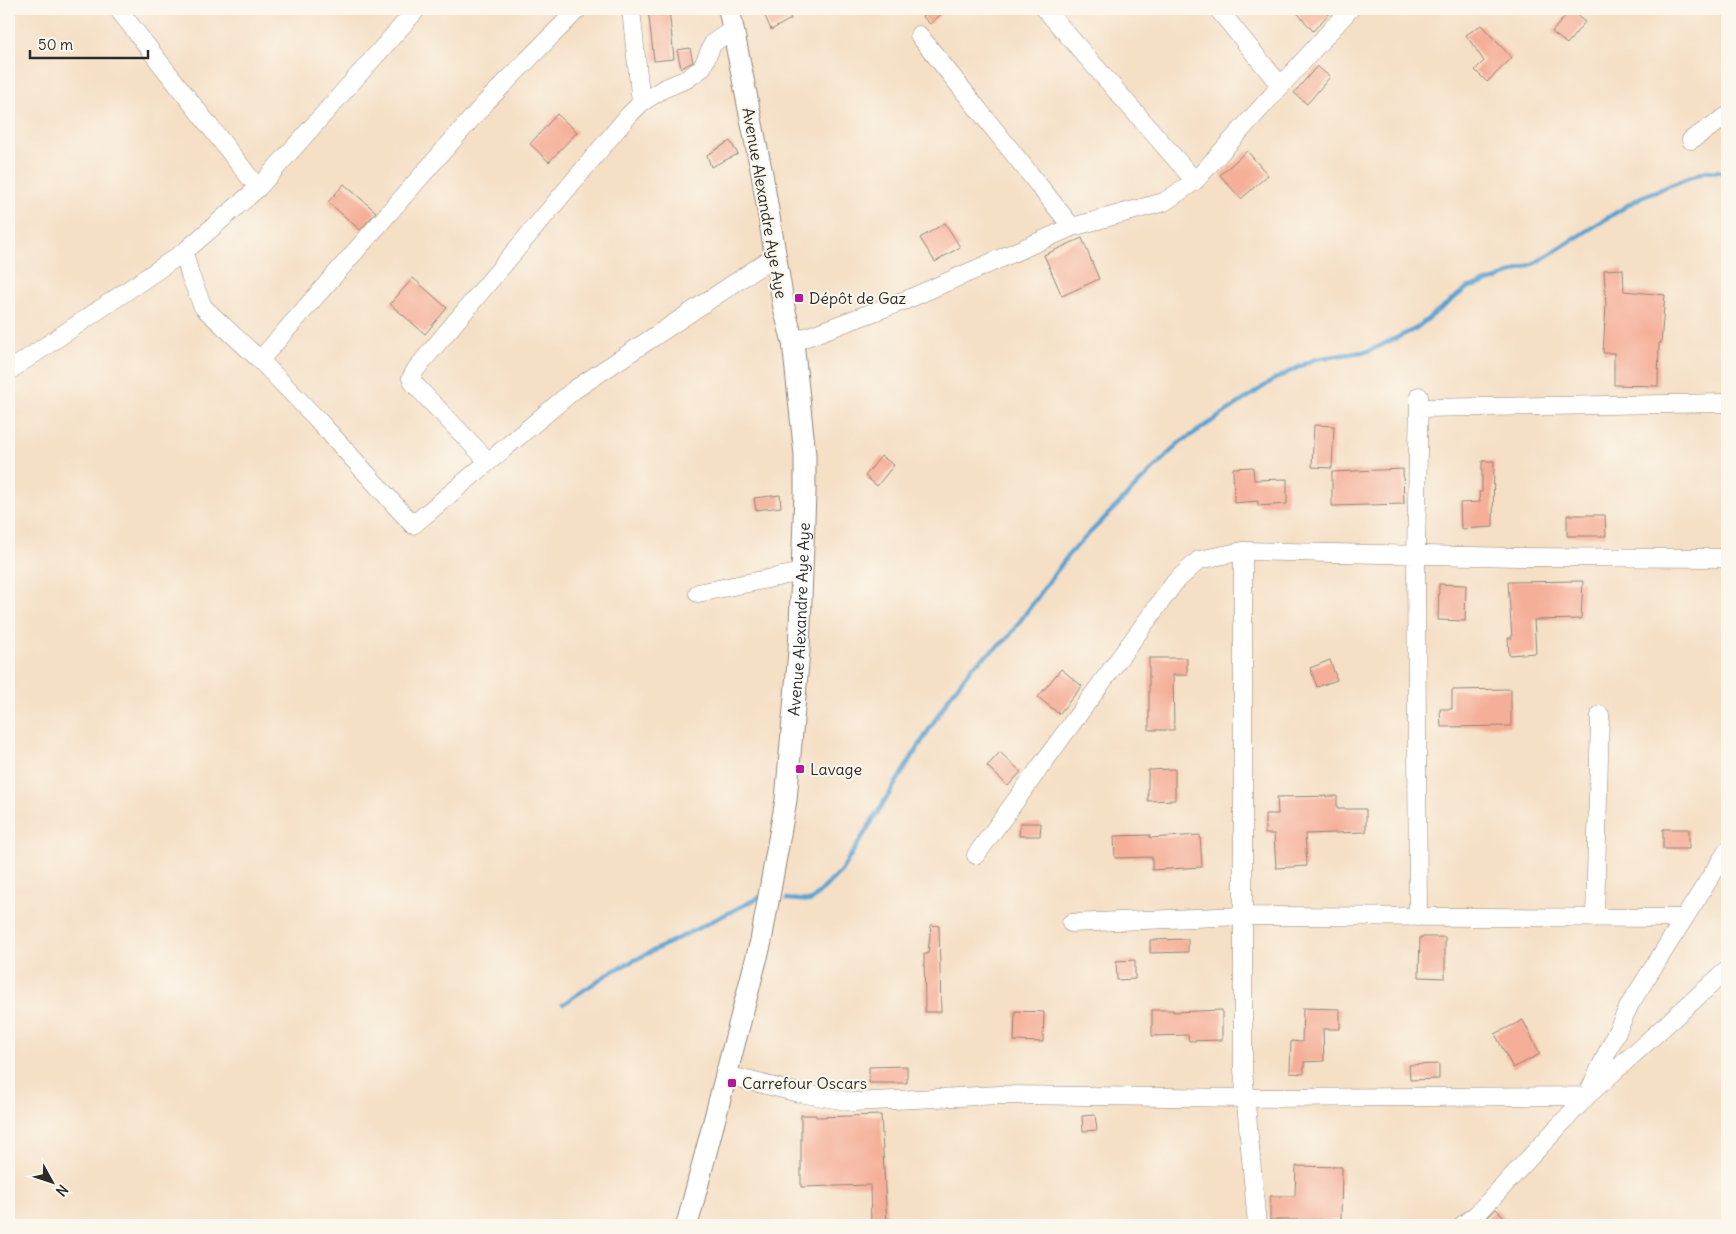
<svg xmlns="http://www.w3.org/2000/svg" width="1736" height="1234" viewBox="0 0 1736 1234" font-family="Delius,sans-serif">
<rect width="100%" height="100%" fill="#fbf7ec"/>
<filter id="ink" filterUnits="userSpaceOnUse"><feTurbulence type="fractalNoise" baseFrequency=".02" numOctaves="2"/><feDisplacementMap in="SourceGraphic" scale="10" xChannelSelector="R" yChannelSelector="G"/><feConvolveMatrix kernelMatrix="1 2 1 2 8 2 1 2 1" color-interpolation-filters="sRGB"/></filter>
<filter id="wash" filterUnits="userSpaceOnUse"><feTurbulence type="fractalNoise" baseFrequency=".0096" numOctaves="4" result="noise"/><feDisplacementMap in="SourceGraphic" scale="20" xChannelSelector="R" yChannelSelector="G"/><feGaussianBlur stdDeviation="1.12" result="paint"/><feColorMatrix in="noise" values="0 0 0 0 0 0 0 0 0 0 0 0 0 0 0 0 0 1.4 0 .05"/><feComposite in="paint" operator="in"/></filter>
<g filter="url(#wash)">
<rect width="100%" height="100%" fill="#f5dfc5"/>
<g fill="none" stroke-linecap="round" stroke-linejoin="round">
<path stroke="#5aa1d0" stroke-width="4.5" d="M787,899L811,901L841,871L950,696L972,667L1007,639L1069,554L1178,444L1275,379L1315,359L1369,351L1415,329L1467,288L1497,279L1537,262L1641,197L1706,171L1727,172
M563,1004L611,972L760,897"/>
</g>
<g id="blocks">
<path fill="#f5af98" d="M648,9H669L674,59L654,61Z
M762,9H787L791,19L771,30Z
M930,9H947L930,24L922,16Z
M1294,9H1333L1313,31Z
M1570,10L1585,22L1567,44L1552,32Z
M1481,25L1512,58L1487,82L1475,70L1484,61L1466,35Z
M690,48L693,62L681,68L677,50Z
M1317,66L1330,77L1307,104L1294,93Z
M557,114L577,132L549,162L530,144Z
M730,141L738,154L711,167L707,155Z
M1247,151L1268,175L1241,199L1220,175Z
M344,184L376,212L360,230L328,202Z
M945,223L960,247L935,262L920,238Z
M1082,238L1099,279L1062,296L1044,255Z
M1623,269L1624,291L1665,295L1661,343H1659L1658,386L1614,385V353H1603L1606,305L1604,270Z
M413,278L447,308L425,334L390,304Z
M1314,425L1334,426L1332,468L1312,467Z
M881,456L894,465L877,486L865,476Z
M1482,461H1494L1493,527L1461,529L1460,503L1480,502L1479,492H1482Z
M1253,467L1254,480L1287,479V504L1258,506V501L1234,503L1233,468Z
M1403,469L1404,504L1332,506V472Z
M780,495L781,507L756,510L754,498Z
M1567,515H1605L1606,536H1567Z
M1583,581L1581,619L1534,620L1536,653L1509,655L1508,638H1512L1508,582Z
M1439,584L1466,585L1465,621L1438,620Z
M1149,658H1187V675H1173L1174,730H1149Z
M1330,660L1337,680L1317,687L1310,668Z
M1061,669L1082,686L1059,714L1038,697Z
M1511,689V726L1441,727L1440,709H1452V690Z
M1000,752L1021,772L1008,786L987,766Z
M1175,769V800L1148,801V770Z
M1337,796V809H1366V832L1305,834L1307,866L1276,868L1274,834H1265V814H1278L1277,797Z
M1020,823H1041L1040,836H1019Z
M1663,829H1689V849H1663Z
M1150,835V838L1200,835L1202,867L1152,870V857L1115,858L1114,836Z
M931,925L939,926L941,1012H925L924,954H928Z
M1420,937H1445V978L1419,977Z
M1188,939V952L1150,953V940Z
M1135,960V979L1117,980L1116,961Z
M1303,1008L1340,1009V1029H1323L1324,1061L1304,1062V1074L1290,1073L1291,1041L1302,1042Z
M1152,1010H1173V1012L1222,1010V1040L1189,1041L1188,1035L1152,1036Z
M1015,1011L1044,1012L1043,1042L1014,1041Z
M1523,1020L1540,1054L1513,1068L1495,1034Z
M1439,1064V1079L1410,1080L1409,1065Z
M907,1066V1083H869V1067Z
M801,1115H816V1117L881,1115L887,1225H871L870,1185L801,1187Z
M1095,1115L1097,1130L1083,1131L1082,1116Z
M1296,1166L1342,1167L1341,1220H1270V1196H1295Z
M1496,1209L1506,1219L1500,1225H1480Z"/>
</g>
</g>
<g filter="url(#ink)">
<use href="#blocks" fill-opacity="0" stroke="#908578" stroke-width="1"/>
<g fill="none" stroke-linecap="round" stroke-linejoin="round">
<g stroke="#908578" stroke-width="19">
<path id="minor" d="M118,9L258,188
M631,9L641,103
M1045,9L1195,181
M1218,9L1280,85
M919,35L1072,227
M1691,140L1727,116
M184,252L190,275L203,307L260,360L487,101L578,9
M793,342L906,300L1072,227L1164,202L1195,181L1350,9
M260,360L317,419L413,525L574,390L775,256
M9,371L184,252L258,188L417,9
M1419,408L1727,403
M488,461L415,385L411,378L416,369L629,115L641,103L663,89L687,79L702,68L713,43L732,30
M1243,551V1070L1257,1225
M698,593L802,572
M976,855L1175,582L1199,560L1243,551L1519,557L1727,558
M1418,917L1416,555L1419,396
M1595,918L1600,715
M1071,923L1243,916L1684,918
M726,1075L799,1093L853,1102L1000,1095L1244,1098L1587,1096
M1590,1089L1630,1004L1727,851
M1463,1225L1477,1214L1587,1096L1727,970"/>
</g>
<g stroke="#908578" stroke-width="23">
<g id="tertiary">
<path id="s1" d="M687,1225L761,941L786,800L799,651L805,493V455L793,342L784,308L762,174L729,9"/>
</g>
</g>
<use href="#minor" stroke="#fff" stroke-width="18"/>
<use href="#tertiary" stroke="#fff" stroke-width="21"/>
</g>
</g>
<g fill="#b5179e" stroke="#fbf7ec" stroke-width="2">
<rect x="794" y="293" width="10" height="10" rx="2.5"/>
<rect x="795" y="764" width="10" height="10" rx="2.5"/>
<rect x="727" y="1078" width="10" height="10" rx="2.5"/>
</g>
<g text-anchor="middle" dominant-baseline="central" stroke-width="4" stroke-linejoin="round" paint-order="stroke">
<g font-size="16" fill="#2b2b2b" stroke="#fbf7ec">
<text transform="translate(765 203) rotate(80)">Avenue Alexandre Aye Aye</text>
<text stroke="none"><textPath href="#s1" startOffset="618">Avenue Alexandre Aye Aye</textPath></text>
</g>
<g font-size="16" fill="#2b2b2b" stroke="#fbf7ec" text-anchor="start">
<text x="809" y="298">Dépôt de Gaz</text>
<text x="810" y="769">Lavage</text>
<text x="742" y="1083">Carrefour Oscars</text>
</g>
</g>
<rect width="1736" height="1234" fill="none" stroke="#fbf7ec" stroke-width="30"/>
<g transform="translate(52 1182) rotate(130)" stroke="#fbf7ec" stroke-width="4" paint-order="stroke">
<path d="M0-4L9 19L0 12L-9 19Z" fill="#2b2b2b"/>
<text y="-8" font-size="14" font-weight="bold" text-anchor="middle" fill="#2b2b2b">N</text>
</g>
<path d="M30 50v8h118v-8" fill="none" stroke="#2b2b2b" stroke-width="2.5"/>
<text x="38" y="50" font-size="15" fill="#2b2b2b" stroke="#fbf7ec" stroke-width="4" paint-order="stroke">50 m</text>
</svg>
